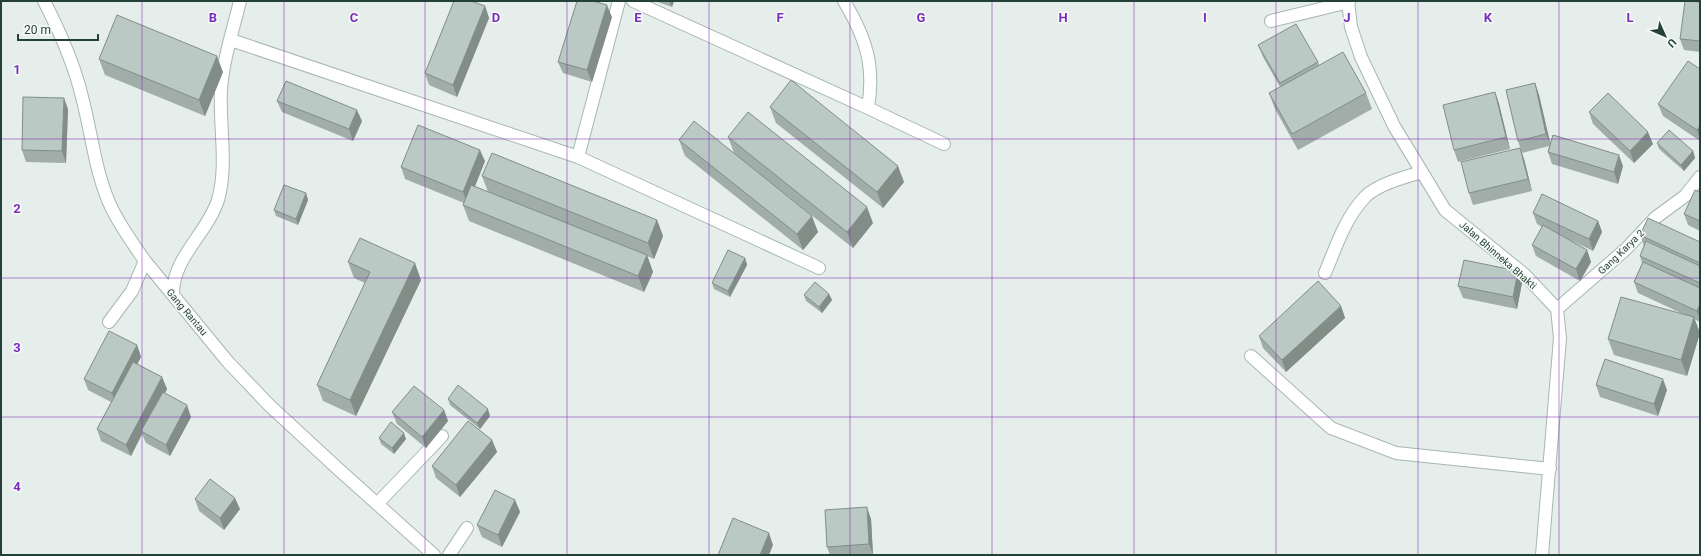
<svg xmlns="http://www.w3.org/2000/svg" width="1701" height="556" viewBox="0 0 1701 556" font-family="Roboto,sans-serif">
<rect width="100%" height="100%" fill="#e5eeea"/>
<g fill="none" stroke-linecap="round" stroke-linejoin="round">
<g stroke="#a7b7b1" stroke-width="14">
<path id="minor" d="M44,1C60,32 74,63 82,97C92,134 95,174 112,209C121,227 133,244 145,261L228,362L269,405L336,467L434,555
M633,1L868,108L944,144
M844,1C866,38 875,65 868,108
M1348,1L1351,27L1361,57L1394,126L1445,210L1525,275L1557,309L1560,338L1542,555
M1271,21L1349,2
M231,40L578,157L819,268
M578,157L619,1
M1325,273C1336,247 1345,218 1365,197C1378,184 1405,177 1422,172
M173,295C172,258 207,234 218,200C228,165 219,126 221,90C223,60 233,30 240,1
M1557,309L1626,249L1655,218L1685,196L1700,177
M109,322L132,291L145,261
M1251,356L1331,428L1396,453L1550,469
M377,504L442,436
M449,555L467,528"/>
</g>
<use href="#minor" stroke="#fff" stroke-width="12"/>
</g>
<path fill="#a0ada8" d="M655,1H674L672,7Z
M1700,2V52L1684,50L1680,39Z
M485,6L489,18L457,97L429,85L425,73Z
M612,17L592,82L563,73L558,62Z
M1258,45L1318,62L1319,65L1366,93L1372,109L1298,150L1275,109L1269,93L1280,87L1263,57Z
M99,59L223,72L205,116L105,75Z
M1700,69V141L1663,116L1658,104Z
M1535,83L1539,95L1550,144L1623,166L1618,184L1552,164L1548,152L1549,146L1522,153L1518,141Z
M1495,92L1499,104L1510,149L1458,162L1454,150Z
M277,101L362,121L353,141L282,112Z
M770,107L904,182L883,208L776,123Z
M68,109L66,163L26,162L22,150Z
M1589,112L1653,144L1634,163L1593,124Z
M728,137L873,223L853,248L747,164L818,232L803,250L685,156L679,140L734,153Z
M1657,143L1693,151L1695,158L1684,171L1659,149Z
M1520,148L1524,159L1532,191L1473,205L1469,193Z
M485,161L475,186L488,192L482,176L657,220L663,236L654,259L647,256L653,272L644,292L469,221L463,205L464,203L405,179L401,167Z
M1700,192V231L1688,225L1684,214Z
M306,193L308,200L298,225L276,216L274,210Z
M1533,213L1598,221L1602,232L1593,251L1568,239L1587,250L1591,262L1580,281L1536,256L1532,245L1542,227L1537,224Z
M1640,235L1700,242V322L1694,319L1700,333L1687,376L1614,355L1608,339L1683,314L1638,293L1634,282L1642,263L1640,256L1644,246Z
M745,258L747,265L730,297L714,289L712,283Z
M348,262L421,280L356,416L323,401L317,385L365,283L354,278Z
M1522,283L1517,309L1463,298L1458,286Z
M829,294L832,300L822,313L806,301L804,295Z
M1341,306L1345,318L1286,372L1263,348L1259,336Z
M137,345L141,357L137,364L162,377L167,389L165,393L191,417L170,456L146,443L142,434L131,456L101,441L97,429L111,402L88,390L84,379Z
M1596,385L1667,390L1658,416L1600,397Z
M448,399L490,416L480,429L450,405Z
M444,410L448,421L426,448L397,424L392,412Z
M379,438L406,439L394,454L381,444Z
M492,440L497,452L460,497L436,478L432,466Z
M195,499L240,509L224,530L199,511Z
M515,500L520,512L502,547L482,537L477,525Z
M871,519L873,555H830L827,547Z"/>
<path fill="#828d88" d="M669,1H674L672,7Z
M607,5L612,17L592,82L587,70Z
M485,6L489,18L457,97L453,85Z
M217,56L223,72L205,116L199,100Z
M1535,83L1539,95L1551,146L1546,134Z
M1495,92L1499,104L1510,149L1506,137Z
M64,98L68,109L66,163L62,151Z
M357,110L362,121L353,141L349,129Z
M1700,126V139L1697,130Z
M1648,132L1653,144L1634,163L1630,151Z
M1520,148L1524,159L1532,191L1528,179Z
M480,150L485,161L468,204L463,192Z
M1693,151L1695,158L1684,171L1681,165Z
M1619,155L1623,166L1618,184L1614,172Z
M898,166L904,182L883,208L877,192Z
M306,193L308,200L298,225L296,219Z
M867,207L873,223L853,248L847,232Z
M812,216L818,232L803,250L797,234Z
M657,220L663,236L654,259L648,243Z
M1598,221L1602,232L1593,251L1589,239Z
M1587,250L1591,262L1580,281L1576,269Z
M647,255L653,272L644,292L638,276Z
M745,258L747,265L730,297L728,291Z
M415,263L421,280L356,416L350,400Z
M1518,271L1522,283L1517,309L1513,297Z
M829,294L832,300L822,313L819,307Z
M1700,304V319L1697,311Z
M1341,306L1345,318L1286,372L1282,360Z
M1694,317L1700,333L1687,376L1681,360Z
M137,345L141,357L116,405L112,393Z
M162,377L167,389L143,433L141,431L142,434L131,456L126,445Z
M1663,379L1667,390L1658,416L1654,404Z
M187,405L191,417L170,456L166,445Z
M488,409L490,416L480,429L477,423Z
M444,410L448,421L426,448L422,437Z
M404,433L406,439L394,454L392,448Z
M492,440L497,452L460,497L456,485Z
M235,498L240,509L224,530L220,518Z
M515,500L520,512L502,547L498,535Z
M867,507L871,519L873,555L869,544Z
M769,533L773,545L769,555H760Z"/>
<path fill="#bac9c3" stroke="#828d88" d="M454,1H471L485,6L453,85L425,73Z
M577,1H593L607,5L587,70L558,62Z
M1685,1L1700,2V41L1680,39Z
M117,15L217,56L199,100L99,59Z
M1296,24L1318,62L1280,83L1258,45Z
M1343,52L1366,93L1292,134L1269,93Z
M1688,61L1700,69V126L1697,130L1658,104Z
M791,80L898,166L877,192L770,107Z
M286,81L357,110L349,129L277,101Z
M1535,83L1546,134L1518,141L1506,90Z
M1495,92L1506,137L1454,150L1443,105Z
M1608,93L1648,132L1630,151L1589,112Z
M23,97L64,98L62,151L22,150Z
M748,112L867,207L847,232L728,137Z
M694,121L812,216L797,234L679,140Z
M418,125L480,150L463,192L401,167Z
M1669,130L1693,151L1681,165L1657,143Z
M1553,135L1619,155L1614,172L1548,152Z
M1520,148L1528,179L1469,193L1461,162Z
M492,153L657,220L648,243L482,176Z
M284,185L306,193L296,219L274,210Z
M471,185L647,255L638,276L463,205Z
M1695,190L1700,192V221L1684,214Z
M1542,194L1598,221L1589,239L1533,213Z
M1648,218L1700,242V263L1640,235Z
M1543,225L1587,250L1576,269L1532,245Z
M360,238L415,263L350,400L317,385L370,272L348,262Z
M1646,241L1700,266V283L1640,256Z
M728,250L745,258L728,291L712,283Z
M1464,260L1518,271L1513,297L1458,286Z
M1643,262L1700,288V304L1697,311L1634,282Z
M1318,281L1341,306L1282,360L1259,336Z
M815,282L829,294L819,307L804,295Z
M1621,297L1694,317L1681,360L1608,339Z
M109,331L137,345L112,393L84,379Z
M1605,359L1663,379L1654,404L1596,385Z
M133,362L162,377L126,445L97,429Z
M458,385L488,409L477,423L448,399Z
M414,386L444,410L422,437L392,412Z
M163,392L187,405L166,445L141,431Z
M468,421L492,440L456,485L432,466Z
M391,422L404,433L392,448L379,438Z
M210,479L235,498L220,518L195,499Z
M495,490L515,500L498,535L477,525Z
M867,507L869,544L827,547L825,510Z
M733,518L769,533L760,555H718Z"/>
<path fill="none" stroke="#7b2cbf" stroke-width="1" stroke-opacity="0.55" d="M142,1V555M284,1V555M425,1V555M567,1V555M709,1V555M850,1V555M992,1V555M1134,1V555M1276,1V555M1418,1V555M1559,1V555M1,139H1700M1,278H1700M1,417H1700"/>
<g text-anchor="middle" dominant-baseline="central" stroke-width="3" stroke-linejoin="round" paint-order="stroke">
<g font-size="10" fill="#244137" stroke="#f6fbf8">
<text transform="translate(1621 252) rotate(-44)">Gang Karya 2</text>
<text transform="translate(1498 255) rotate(41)">Jalan Bhinneka Bhakti</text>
<text transform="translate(187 312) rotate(50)">Gang Rantau</text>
</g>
</g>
<g font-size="13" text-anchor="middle" font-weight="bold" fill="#7b2cbf" stroke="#f6fbf8" stroke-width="3" stroke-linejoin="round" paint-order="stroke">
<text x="213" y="22">B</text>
<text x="354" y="22">C</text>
<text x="496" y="22">D</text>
<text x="638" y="22">E</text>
<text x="780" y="22">F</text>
<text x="921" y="22">G</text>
<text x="1063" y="22">H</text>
<text x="1205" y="22">I</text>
<text x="1347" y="22">J</text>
<text x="1488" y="22">K</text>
<text x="1630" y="22">L</text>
<text x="17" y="74">1</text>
<text x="17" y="213">2</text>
<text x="17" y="352">3</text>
<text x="17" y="491">4</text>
</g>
<rect width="1701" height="556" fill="none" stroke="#244137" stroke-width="4"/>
<g transform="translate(1665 36) rotate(135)" stroke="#f6fbf8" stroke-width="3" paint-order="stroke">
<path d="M0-3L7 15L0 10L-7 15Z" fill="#244137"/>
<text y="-6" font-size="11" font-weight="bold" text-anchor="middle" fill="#244137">U</text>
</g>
<path d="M18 34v6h80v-6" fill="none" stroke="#244137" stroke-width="2"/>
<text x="24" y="34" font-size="12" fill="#244137" stroke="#f6fbf8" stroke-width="3" paint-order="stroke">20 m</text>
</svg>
